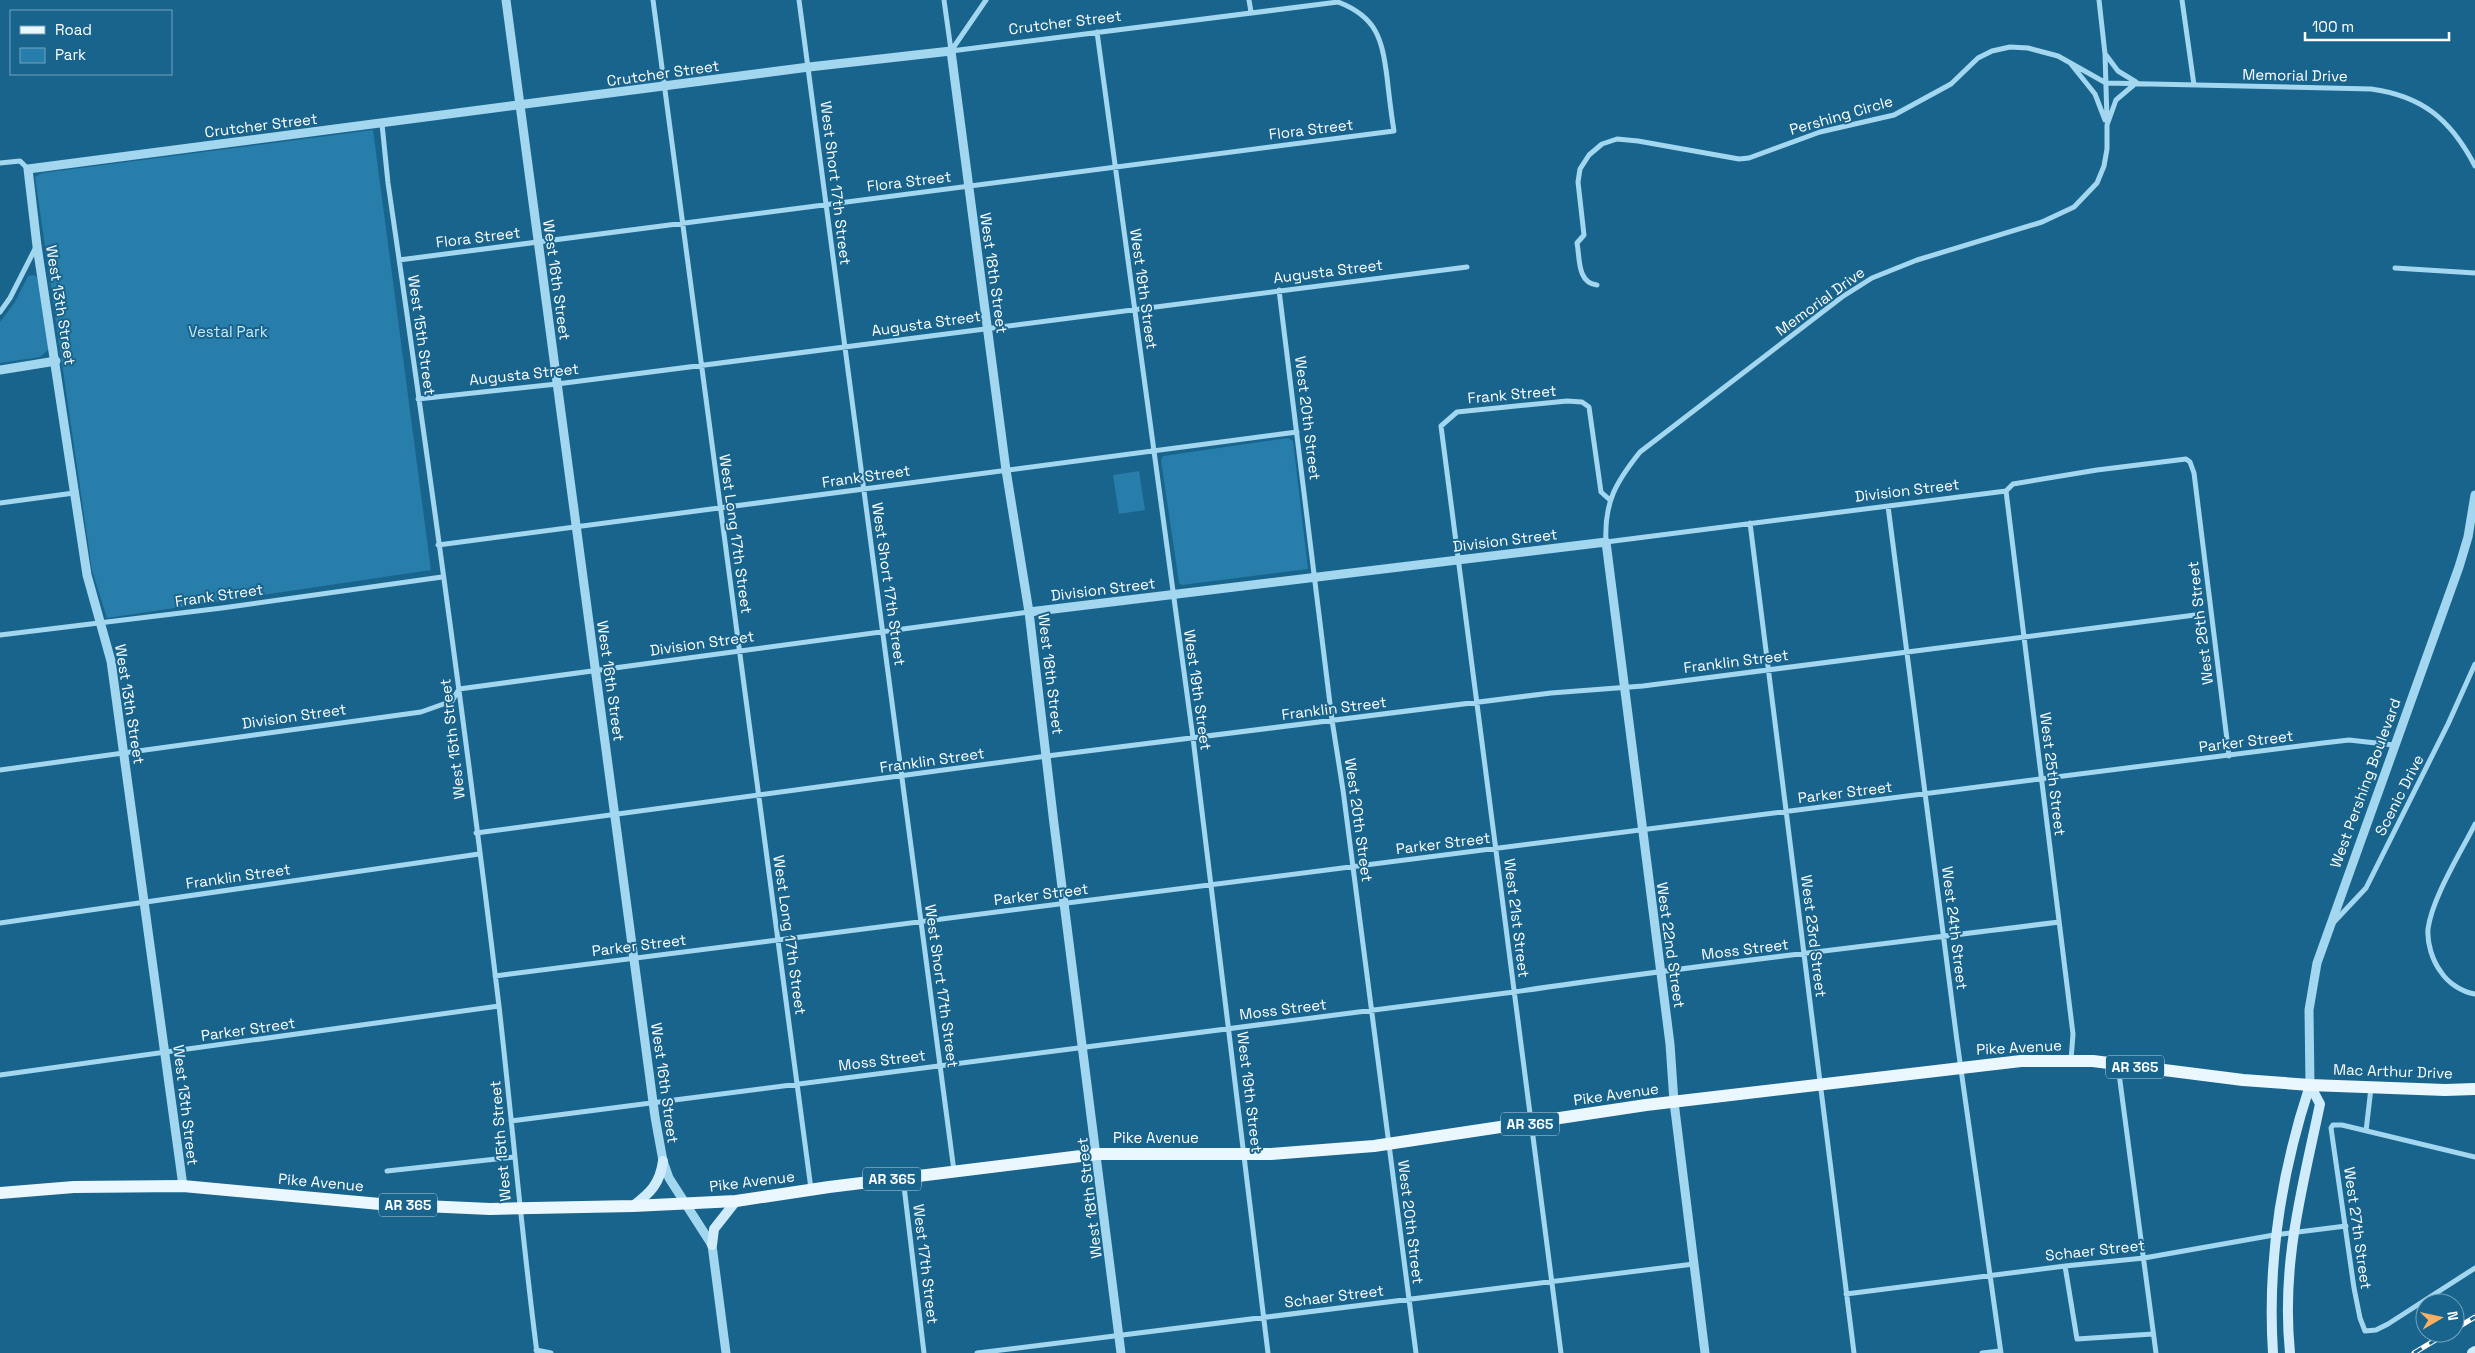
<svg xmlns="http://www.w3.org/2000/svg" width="2475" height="1353" viewBox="0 0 2475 1353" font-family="'Space Grotesk',sans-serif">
<rect width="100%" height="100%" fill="#18648d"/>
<path fill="#277eaa" d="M373,130L431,570L107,618L92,570L35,177L42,173Z
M34,275L37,277L49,349L40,357L0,363V322L15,302L28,276Z
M1288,438L1293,441L1308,569L1182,585L1179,583L1161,460L1163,456Z
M1139,471L1145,510L1119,514L1113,475Z"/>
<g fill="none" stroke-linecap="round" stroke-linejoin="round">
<path stroke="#a3d6ef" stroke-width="5" d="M653,0L811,1189
M799,0L954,1171
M944,0L951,50
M1249,0L1251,12
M2099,0L2105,54L2107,120
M2182,0L2194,85
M1097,32L1193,738L1268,1353
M951,51L986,0
M2106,55L2118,71L2136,82
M2071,64L2095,94L2105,120
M2136,83L2116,100L2107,125V149L2104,166L2097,183L2074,207L2042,222L1917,260L1872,278L1842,297L1640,452C1616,482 1604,502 1606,542L2006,491L2013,484L2097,470L2186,459L2190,462L2194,473L2229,756
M382,124L388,183C428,457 466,731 499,1006C512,1121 522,1237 537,1353
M0,163L20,161L28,169
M399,260L1394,131C1391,113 1389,95 1387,77C1382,39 1377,17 1338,2L951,51
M2395,268L2475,273
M1597,285C1577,283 1580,258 1577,243L1584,235L1578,182L1580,169L1589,155L1602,144L1617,139L1638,141L1739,159L1749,158L1820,132L1894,115L1951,84L1978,58L1992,51L2010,47L2028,48L2058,56L2106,83L2371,89C2423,96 2451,120 2475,166
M1279,290L1332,720L1343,790L1416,1353
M0,312L10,298L36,247
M418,399L557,384L1467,267
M2006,491L2073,1034L2071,1060
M0,503L74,493
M1888,506L1957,1041L2001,1353
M1750,523L1854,1353
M438,545L1297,432
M0,635L222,608L442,577
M0,770L421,712L452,701L459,689L1029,612
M2475,824C2461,852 2432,898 2428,929C2427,943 2432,960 2441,972C2448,983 2462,992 2475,994
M476,833L1047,756L1551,693L1643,686L2195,615
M2334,922L2366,888L2448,724L2475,664
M0,923L479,854
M495,976L2323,743L2349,740L2394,745
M2118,1066L2156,1353
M0,1075L499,1006
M511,1121L1514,992C1695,965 1877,945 2059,922
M2366,1131L2371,1088
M2475,1157L2342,1125H2333L2331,1128L2354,1288L2360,1318L2365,1331L2376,1330L2388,1324L2475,1268
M387,1171L514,1157
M903,1178L924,1353
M2065,1266L2077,1339L2153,1334
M1846,1294L2065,1266L2144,1258L2274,1235L2346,1226
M536,1350L551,1353
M977,1353L1694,1264
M1561,1353L1441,426L1457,412L1567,401L1582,402L1589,407L1601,492L1610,500
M1982,1353L2000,1351"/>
<path stroke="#a3d6ef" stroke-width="9" d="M506,0L655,1117L663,1161L669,1178L712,1245L726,1353
M0,370L56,361
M1029,612L1606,542L1670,1044L1674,1102L1705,1353
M2310,1085L2309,1010L2317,963L2459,567L2468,537L2475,495
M183,1186L111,661L87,575L37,246L28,169L809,67L951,51L1006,470L1029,612L1054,824L1121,1353"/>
<path stroke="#d0ecfa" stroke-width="10" d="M633,1206C650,1193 660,1184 663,1161
M712,1245L714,1229L736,1201
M2273,1353C2267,1261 2281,1173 2310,1085
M2290,1353C2281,1263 2302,1190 2320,1104L2310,1085
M2472,1353L2475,1351"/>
<path stroke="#ebf7ff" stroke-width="12" d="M0,1193L74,1187L183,1186L380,1204L490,1209L633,1206L736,1201L829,1187L1097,1154H1271L1374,1146L1646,1105L2021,1061H2093L2243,1080L2310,1085L2445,1090L2475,1089"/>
<g stroke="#fff" stroke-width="5">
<path id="rail" d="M2455,1329L2475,1317
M2414,1353L2447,1333"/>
</g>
<use href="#rail" stroke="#18648d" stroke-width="3" stroke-dasharray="9" stroke-linecap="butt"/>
</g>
<g text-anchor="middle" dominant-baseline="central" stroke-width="4" stroke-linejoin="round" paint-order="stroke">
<g fill="#18648d" stroke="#bad0dd" stroke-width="1">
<rect x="2106" y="1055.5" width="58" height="23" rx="4"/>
<rect x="1501" y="1112.5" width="58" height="23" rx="4"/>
<rect x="863" y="1167.5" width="58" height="23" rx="4"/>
<rect x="379" y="1193.5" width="58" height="23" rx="4"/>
</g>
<g font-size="14" font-weight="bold" fill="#fff">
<text x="2135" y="1067">AR 365</text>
<text x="1530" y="1124">AR 365</text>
<text x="892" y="1179">AR 365</text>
<text x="408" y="1205">AR 365</text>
</g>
<g font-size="15" fill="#fff" stroke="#18648d">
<text transform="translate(1065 22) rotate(-7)">Crutcher Street</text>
<text transform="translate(663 73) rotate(-8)">Crutcher Street</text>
<text transform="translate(2295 75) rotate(1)">Memorial Drive</text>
<text transform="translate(1841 115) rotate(-16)">Pershing Circle</text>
<text transform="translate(261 125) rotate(-7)">Crutcher Street</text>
<text transform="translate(1311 129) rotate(-7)">Flora Street</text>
<text transform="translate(909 181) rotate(-7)">Flora Street</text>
<text transform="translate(836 183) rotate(83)">West Short 17th Street</text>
<text transform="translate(478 237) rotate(-7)">Flora Street</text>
<text transform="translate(1328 271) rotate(-7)">Augusta Street</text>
<text transform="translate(994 273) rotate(82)">West 18th Street</text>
<text transform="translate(557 280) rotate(82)">West 16th Street</text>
<text transform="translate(1144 289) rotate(82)">West 19th Street</text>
<text transform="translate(1820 301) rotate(-36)">Memorial Drive</text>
<text transform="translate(61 305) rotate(81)">West 13th Street</text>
<text transform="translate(926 323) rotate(-8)">Augusta Street</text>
<text transform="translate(422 335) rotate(82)">West 15th Street</text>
<text transform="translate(524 374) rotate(-6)">Augusta Street</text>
<text transform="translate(1512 394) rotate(-5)">Frank Street</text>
<text transform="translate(1308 418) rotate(83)">West 20th Street</text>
<text transform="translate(866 476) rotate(-8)">Frank Street</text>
<text transform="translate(1907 490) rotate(-7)">Division Street</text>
<text transform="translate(736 534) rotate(82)">West Long 17th Street</text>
<text transform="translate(1505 540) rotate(-7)">Division Street</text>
<text transform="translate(889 584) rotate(82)">West Short 17th Street</text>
<text transform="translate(1103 589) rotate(-7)">Division Street</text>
<text transform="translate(219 595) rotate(-8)">Frank Street</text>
<text transform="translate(2200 623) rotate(-97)">West 26th Street</text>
<text transform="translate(702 643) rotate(-8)">Division Street</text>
<text transform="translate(1736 661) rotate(-7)">Franklin Street</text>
<text transform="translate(1051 674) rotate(83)">West 18th Street</text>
<text transform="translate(611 681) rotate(82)">West 16th Street</text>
<text transform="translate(1198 690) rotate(82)">West 19th Street</text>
<text transform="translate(130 704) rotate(81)">West 13th Street</text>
<text transform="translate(1334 708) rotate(-7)">Franklin Street</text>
<text transform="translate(294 716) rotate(-8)">Division Street</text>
<text transform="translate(452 739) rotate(-97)">West 15th Street</text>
<text transform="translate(2246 741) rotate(-7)">Parker Street</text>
<text transform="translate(932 760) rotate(-8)">Franklin Street</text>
<text transform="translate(2053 774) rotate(83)">West 25th Street</text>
<text transform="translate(2365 783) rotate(-70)">West Pershing Boulevard</text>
<text transform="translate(1845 792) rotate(-7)">Parker Street</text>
<text transform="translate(2399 795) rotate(-63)">Scenic Drive</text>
<text transform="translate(1359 820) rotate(82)">West 20th Street</text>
<text transform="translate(1443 843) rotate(-7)">Parker Street</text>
<text transform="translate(238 876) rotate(-8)">Franklin Street</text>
<text transform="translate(1041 894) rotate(-7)">Parker Street</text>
<text transform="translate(1517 918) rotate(83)">West 21st Street</text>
<text transform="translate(1955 928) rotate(83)">West 24th Street</text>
<text transform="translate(790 935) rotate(82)">West Long 17th Street</text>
<text transform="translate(1814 936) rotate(83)">West 23rd Street</text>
<text transform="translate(639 945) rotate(-7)">Parker Street</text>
<text transform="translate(1671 945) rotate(82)">West 22nd Street</text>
<text transform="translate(1745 949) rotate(-7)">Moss Street</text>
<text transform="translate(942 986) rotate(82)">West Short 17th Street</text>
<text transform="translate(1283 1009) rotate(-7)">Moss Street</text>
<text transform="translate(248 1029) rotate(-8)">Parker Street</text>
<text transform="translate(2019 1047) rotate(-3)">Pike Avenue</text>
<text transform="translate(882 1060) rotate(-7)">Moss Street</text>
<text transform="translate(2393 1071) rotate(2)">Mac Arthur Drive</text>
<text transform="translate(665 1083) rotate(82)">West 16th Street</text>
<text transform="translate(1250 1092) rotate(83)">West 19th Street</text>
<text transform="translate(1616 1094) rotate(-8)">Pike Avenue</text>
<text transform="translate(186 1105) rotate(83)">West 13th Street</text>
<text x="1156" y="1137">Pike Avenue</text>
<text transform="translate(500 1141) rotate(-95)">West 15th Street</text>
<text transform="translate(752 1181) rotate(-7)">Pike Avenue</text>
<text transform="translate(321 1182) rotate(5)">Pike Avenue</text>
<text transform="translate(1089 1198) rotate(-97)">West 18th Street</text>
<text transform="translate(1411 1222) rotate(83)">West 20th Street</text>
<text transform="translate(2358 1228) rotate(82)">West 27th Street</text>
<text transform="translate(2095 1250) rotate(-6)">Schaer Street</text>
<text transform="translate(926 1264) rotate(83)">West 17th Street</text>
<text transform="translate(1334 1296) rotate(-7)">Schaer Street</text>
</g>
<g font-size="15" fill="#c9eafb" stroke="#18648d">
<text x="228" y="331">Vestal Park</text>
</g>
</g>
<rect x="10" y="10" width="162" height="65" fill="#18648d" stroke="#74a2bb"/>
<rect x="20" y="26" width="25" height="8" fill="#ebf7ff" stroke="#74a2bb"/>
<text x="55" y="35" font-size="15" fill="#ffffff">Road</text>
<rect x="20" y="48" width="25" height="15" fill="#277eaa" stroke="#74a2bb"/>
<text x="55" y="60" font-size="15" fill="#ffffff">Park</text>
<g transform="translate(2440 1318) rotate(81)"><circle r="24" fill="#18648d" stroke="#74a2bb"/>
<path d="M0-4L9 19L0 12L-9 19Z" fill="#ffaf61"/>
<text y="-8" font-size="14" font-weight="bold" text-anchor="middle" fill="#ffffff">N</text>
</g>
<path d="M2305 32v8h144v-8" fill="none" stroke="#ffffff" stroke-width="2.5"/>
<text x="2312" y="32" font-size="15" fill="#ffffff" stroke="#18648d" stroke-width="4" paint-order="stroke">100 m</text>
</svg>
